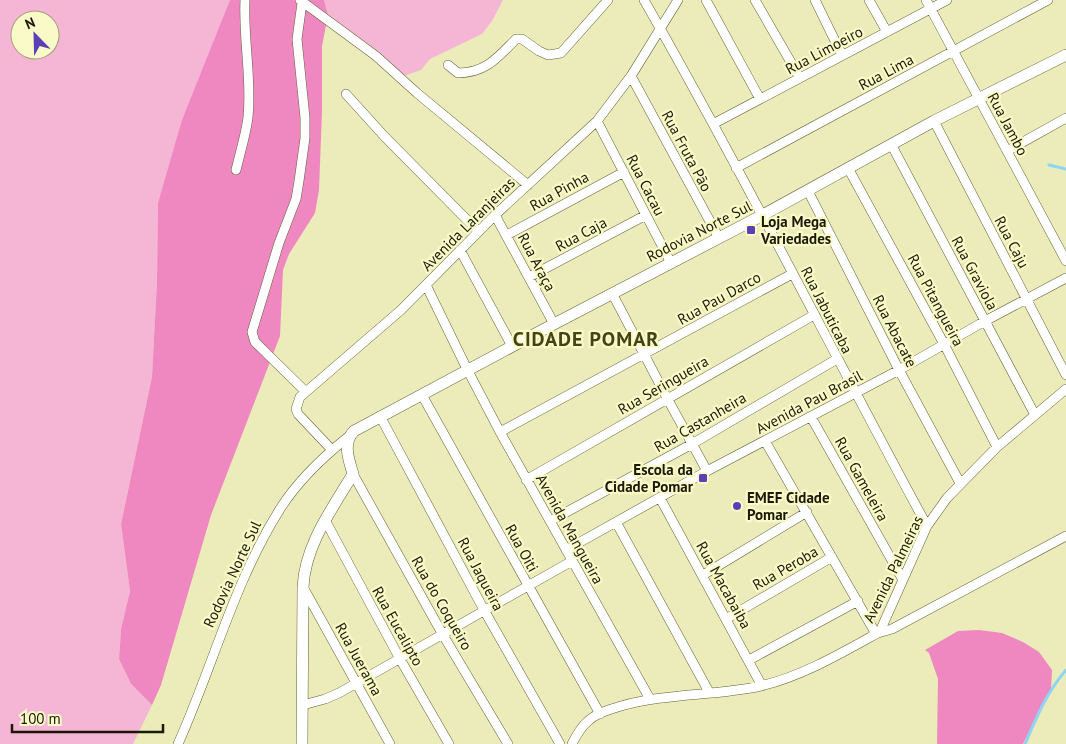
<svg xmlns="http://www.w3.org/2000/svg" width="1066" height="744" viewBox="0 0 1066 744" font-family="'PT Sans',sans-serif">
<rect width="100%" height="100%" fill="#ececbb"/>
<path fill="#f5b5d5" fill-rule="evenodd" d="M0,0H230L158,203L157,281L152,377L121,524L130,591L121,629L119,659L131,684L152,705L133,744H0ZM20,20H50V50H20Z
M324,0H503L492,21L482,34L430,59L421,70L401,77L328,15Z"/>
<path fill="#ef88c0" d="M230,0H324L328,15L322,46V111L319,190L315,213L289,254L283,270L280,336L211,515L161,685L152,705L131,684L119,659L121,629L130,591L121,524L152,377L157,281L158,203L182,120Z
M979,630L1002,633L1023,642L1039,652L1052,670L1051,690L1023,744H937L938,679L929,653L925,650L958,631Z"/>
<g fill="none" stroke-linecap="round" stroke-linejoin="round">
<path stroke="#8dd5f5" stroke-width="3" d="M1049,165L1066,169
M1025,744C1036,718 1047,692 1066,670"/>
<g stroke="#626135" stroke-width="10">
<path id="street" d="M300,0L376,56L417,93L528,185
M644,0C743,173 832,351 927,526
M706,0L760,99
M755,0L800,78
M815,0L842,55
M869,0L887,32
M926,0L1066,261
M302,3L297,39L305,118V138L299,181L296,199L279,243L252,332L255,342L305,391
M448,65L458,73C486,73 498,57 516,39H522L539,51L548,55L561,53L608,0
M631,76L719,238
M346,94L384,136L478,231
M597,121L671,263
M934,121L1066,375
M713,124L947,0
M891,144L1035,415
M1007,151L1066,118
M736,168L1048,0
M848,168L944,344L997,447
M236,170C240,153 246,134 248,117C252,78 243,39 245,0
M808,191L899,370L960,483
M495,215L554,324
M507,235L624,172
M460,250L512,346
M529,277L646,215
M426,285L468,371L500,432L650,699
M612,293L667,398L707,471
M422,395L600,714
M380,416L484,610L560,744
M811,417L903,580
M500,432L792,274
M765,441L876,634
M332,450L298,414L296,409L300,397L401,310L495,215L597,121L631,76L678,0
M353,474L443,635L508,744
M526,480L814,315
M660,498L762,686
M325,520L400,659L449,744
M550,521L692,444L837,359
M616,522L709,692
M566,550L707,471L899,370L985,321L1066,278
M703,575L807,512
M303,587L390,744
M726,619L832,557
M878,633L892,629L1066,536
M749,660L858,601
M303,705L325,699L339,693L572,561
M178,744C213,666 234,582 280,509C297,482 323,457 348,437
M572,744C576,736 580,728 587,722C596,713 609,710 621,706C667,693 715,696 761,686C802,676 840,654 876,634L881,629L927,526L947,498L997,447L1066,389"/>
</g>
<g stroke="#626135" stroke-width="12">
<path id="secondary" d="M302,744L303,587C305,545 332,509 353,474C349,460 342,443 354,431L554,324L761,216L934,121L1066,55"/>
</g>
<use href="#street" stroke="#fff" stroke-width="9"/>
<use href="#secondary" stroke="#fff" stroke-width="11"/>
</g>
<g fill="#5a3fb7" stroke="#fafac8" stroke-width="2">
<rect x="746" y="225" width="10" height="10" rx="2.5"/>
<rect x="698" y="473" width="10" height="10" rx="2.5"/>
<circle cx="737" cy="506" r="5"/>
</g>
<g text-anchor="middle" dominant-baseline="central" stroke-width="4.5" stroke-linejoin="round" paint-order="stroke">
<g font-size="15" fill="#1b1a08" stroke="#fafac8">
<text transform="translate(824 50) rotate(-28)">Rua Limoeiro</text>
<text transform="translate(886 72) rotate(-28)">Rua Lima</text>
<text transform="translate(1008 124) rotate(62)">Rua Jambo</text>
<text transform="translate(687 151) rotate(62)">Rua Fruta Pão</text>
<text transform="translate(646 185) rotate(63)">Rua Cacau</text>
<text transform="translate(559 191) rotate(-29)">Rua Pinha</text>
<text transform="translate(468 224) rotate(-45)">Avenida Laranjeiras</text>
<text transform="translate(699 231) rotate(-27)">Rodovia Norte Sul</text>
<text transform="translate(581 234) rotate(-28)">Rua Caja</text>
<text transform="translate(1012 242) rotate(62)">Rua Caju</text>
<text transform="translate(537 262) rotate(62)">Rua Araça</text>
<text transform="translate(975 273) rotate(62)">Rua Graviola</text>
<text transform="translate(719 298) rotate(-29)">Rua Pau Darco</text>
<text transform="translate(936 300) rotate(62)">Rua Pitangueira</text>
<text transform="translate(827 310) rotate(63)">Rua Jabuticaba</text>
<text transform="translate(895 331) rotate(63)">Rua Abacate</text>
<text transform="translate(663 385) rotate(-30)">Rua Seringueira</text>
<text transform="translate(809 402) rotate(-28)">Avenida Pau Brasil</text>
<text transform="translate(700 422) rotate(-30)">Rua Castanheira</text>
<text transform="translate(862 479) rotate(61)">Rua Gameleira</text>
<text transform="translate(570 529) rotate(61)">Avenida Mangueira</text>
<text transform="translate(522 548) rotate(61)">Rua Oiti</text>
<text transform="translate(785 568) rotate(-30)">Rua Peroba</text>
<text transform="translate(893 569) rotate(-64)">Avenida Palmeiras</text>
<text transform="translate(232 574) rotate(-65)">Rodovia Norte Sul</text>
<text transform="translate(481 574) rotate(62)">Rua Jaqueira</text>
<text transform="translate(724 585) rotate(61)">Rua Macabaiba</text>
<text transform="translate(442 603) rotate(60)">Rua do Coqueiro</text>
<text transform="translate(398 626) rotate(61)">Rua Eucalipto</text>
<text transform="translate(359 659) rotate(61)">Rua Juerama</text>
</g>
<g font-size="15" font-weight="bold" fill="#1b1a08" stroke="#fafac8" text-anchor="start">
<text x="761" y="221">Loja Mega<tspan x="761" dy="17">Variedades</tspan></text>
<text x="693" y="469" text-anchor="end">Escola da<tspan x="693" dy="17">Cidade Pomar</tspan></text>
<text x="747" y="497">EMEF Cidade<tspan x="747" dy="17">Pomar</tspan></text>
</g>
<g font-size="20" font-weight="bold" letter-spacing="1" fill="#444316" stroke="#fafac8">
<text x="586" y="339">CIDADE POMAR</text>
</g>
</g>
<g transform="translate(35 35) rotate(337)"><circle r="24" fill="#fafac8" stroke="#a1a07b"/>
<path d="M0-4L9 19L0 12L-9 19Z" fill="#5a3fb7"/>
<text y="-8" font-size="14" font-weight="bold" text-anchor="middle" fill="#1b1a08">N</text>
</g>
<path d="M12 724v8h151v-8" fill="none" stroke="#1b1a08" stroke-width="2.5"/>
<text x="20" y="724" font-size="15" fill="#1b1a08" stroke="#fafac8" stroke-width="4" paint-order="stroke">100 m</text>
</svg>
